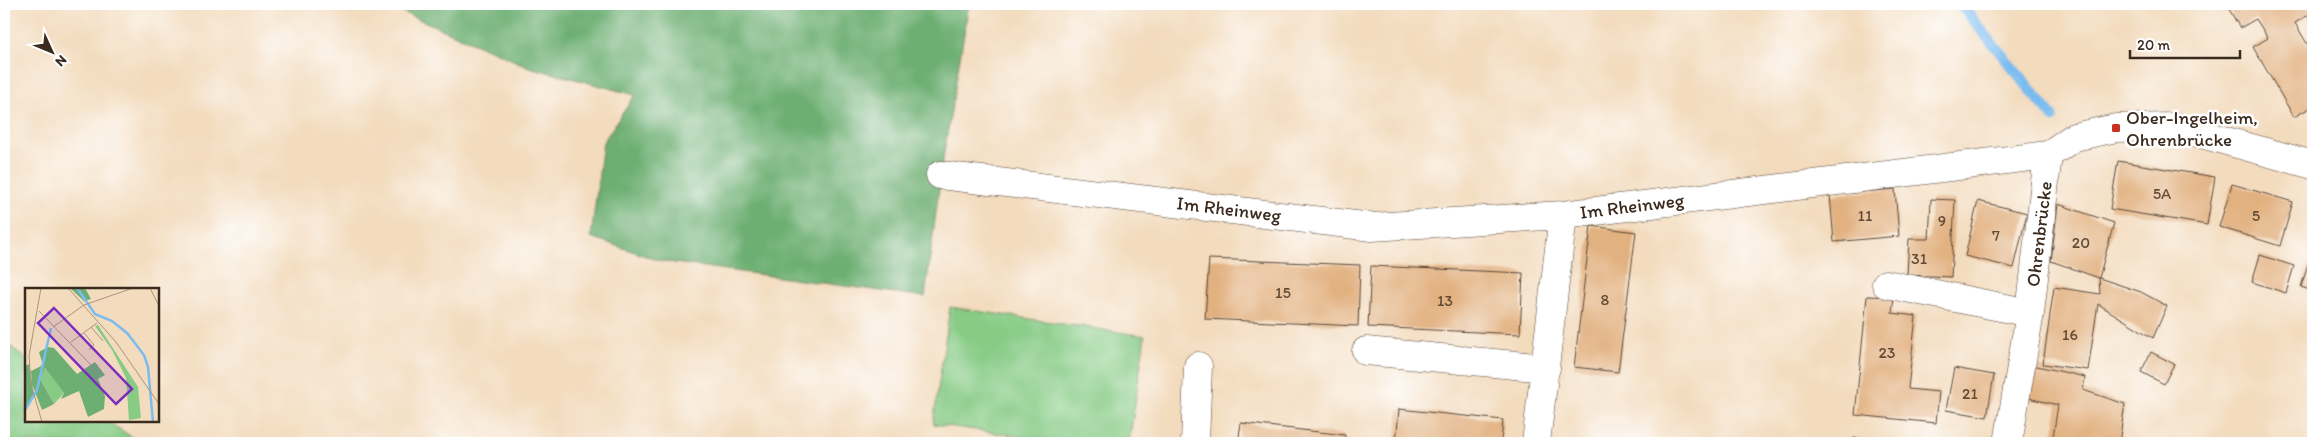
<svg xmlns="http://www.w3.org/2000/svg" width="2317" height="447" viewBox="0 0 2317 447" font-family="Itim,sans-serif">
<rect width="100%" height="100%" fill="#fff"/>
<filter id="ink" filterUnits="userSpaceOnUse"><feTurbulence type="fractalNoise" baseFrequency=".02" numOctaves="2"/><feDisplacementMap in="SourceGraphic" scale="10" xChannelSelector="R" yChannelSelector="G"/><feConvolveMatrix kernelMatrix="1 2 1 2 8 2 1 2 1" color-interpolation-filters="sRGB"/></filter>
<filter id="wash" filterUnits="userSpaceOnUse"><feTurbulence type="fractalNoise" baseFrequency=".0096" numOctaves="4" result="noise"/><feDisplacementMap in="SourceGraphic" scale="20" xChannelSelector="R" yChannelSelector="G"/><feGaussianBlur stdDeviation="1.12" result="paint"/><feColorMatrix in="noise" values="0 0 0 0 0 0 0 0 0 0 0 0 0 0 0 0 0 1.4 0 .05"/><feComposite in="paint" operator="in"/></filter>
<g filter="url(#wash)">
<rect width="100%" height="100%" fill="#f3dbbd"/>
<path fill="#87cb85" stroke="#617a52" d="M950,307L1145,336L1129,443H1067L933,424Z
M4,341L26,359V421H107L141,443H4Z"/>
<path fill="#6daf72" stroke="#546c48" d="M384,4H969L943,159L925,297L660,261L591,237L603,142L635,95L529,67Z"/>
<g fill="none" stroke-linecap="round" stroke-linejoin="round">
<path stroke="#7abcef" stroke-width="11" d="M1960,4L2053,117"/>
</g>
<g id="blocks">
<path fill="#e2b180" d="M2226,4H2313V12L2295,23L2313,54V106L2294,117L2253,47L2268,38L2256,19L2240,28Z
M2118,161L2215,177L2207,225L2110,209Z
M2232,184L2293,202L2280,246L2219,227Z
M1895,189L1899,236L1834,242L1830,195Z
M1931,199L1955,200L1951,277L1907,275L1909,239H1929Z
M1978,201L2027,213L2014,268L1965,256Z
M2058,204L2114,223L2099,278L2051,261Z
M1591,226L1636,232L1618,372L1574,367Z
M2313,248V291L2301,287Z
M2260,255L2294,266L2286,293L2252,282Z
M1209,259L1360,265L1358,326L1205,319Z
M1371,266L1523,273L1520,334L1368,327Z
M2099,278L2141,292L2167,306L2153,338L2098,304L2088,370L2043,364L2054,287L2100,294Z
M1867,296L1894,297L1892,313L1916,316L1908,389L1939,392L1936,423L1855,415Z
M2151,352L2174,364L2164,384L2141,372Z
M2033,365L2085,377L2083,390L2125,404L2119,443H2052L2058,405L2028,398Z
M1954,368L1994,375L1987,417L1946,410Z
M1399,409L1503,420L1501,443H1396Z
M1241,423L1345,435L1344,443H1238Z
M1854,438L1883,442V443H1853Z"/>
</g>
</g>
<g filter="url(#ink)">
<use href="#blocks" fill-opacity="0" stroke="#574536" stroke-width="1"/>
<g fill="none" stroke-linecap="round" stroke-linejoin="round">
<g stroke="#574536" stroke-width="29">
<path id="minor" d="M940,175L1372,227L1563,215L2048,155L2074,137L2116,128L2176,127L2313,165
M1886,284L2030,313
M1366,351L1546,368
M1195,443L1198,366
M1536,443L1563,215
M2008,443L2030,313L2048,155"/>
</g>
<use href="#minor" stroke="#fff" stroke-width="28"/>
</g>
</g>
<rect fill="#c8321e" stroke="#fff" stroke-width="2" x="2111" y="123" width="10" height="10" rx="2.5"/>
<g text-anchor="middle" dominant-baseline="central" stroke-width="5" stroke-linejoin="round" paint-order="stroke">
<g font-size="16" fill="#654c36">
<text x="2162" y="193">5A</text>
<text x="1865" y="215">11</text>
<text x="2256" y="215">5</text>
<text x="1942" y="220">9</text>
<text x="1996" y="235">7</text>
<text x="2081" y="242">20</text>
<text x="1919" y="258">31</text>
<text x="1283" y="292">15</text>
<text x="1605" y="299">8</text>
<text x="1445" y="300">13</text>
<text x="2070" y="334">16</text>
<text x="1887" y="352">23</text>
<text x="1970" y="393">21</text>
</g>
<g font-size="19" fill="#3b2a1e" stroke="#fff" text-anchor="start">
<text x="2126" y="117">Ober-Ingelheim,<tspan x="2126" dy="22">Ohrenbrücke</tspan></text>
</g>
<g font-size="19" fill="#3b2a1e" stroke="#fff">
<text transform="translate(1632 206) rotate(-7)">Im Rheinweg</text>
<text transform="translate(1229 209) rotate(7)">Im Rheinweg</text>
<text transform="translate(2039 234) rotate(-83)">Ohrenbrücke</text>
</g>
</g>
<g transform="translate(25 288)">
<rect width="134" height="134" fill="#f3dbbd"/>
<path d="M73,37L113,99L116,130L104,132L101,90L87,62L70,38ZM20,80L39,105L29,116L15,91Z" fill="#87cb85"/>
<path d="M45,0H60L66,11L59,13ZM23,59L29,60L52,86L70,74L80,87L73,91L80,108L79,121L63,129L54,103L36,111L39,105L20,80L15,91L29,116L17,122L7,96L6,83L18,77L14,64ZM4,76L9,108L0,120V78Z" fill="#6daf72"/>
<path fill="none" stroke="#7abcef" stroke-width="2.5" d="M52,0L70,26L87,33L102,45L119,67L123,79L128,134M0,122L12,102L26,40"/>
<path fill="none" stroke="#a9947d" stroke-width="1" d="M16,0L4,68L6,96L17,134M43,0L91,54L134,116M125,0L134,18M14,23L66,77M28,39L59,17L108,0M66,39L78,53M59,45L69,57L64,62M46,54L72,35"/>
<path fill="#7b2cbf" fill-opacity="0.15" stroke="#7b2cbf" stroke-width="2.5" d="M29,20L107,101L91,116L13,35Z"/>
<rect width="134" height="134" fill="none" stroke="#3b2a1e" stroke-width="2.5"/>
</g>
<rect width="2317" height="447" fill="none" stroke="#fff" stroke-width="20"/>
<g transform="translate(52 52) rotate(134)" stroke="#ffffff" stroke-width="4" paint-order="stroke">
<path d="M0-4L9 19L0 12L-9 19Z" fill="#3b2a1e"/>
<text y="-8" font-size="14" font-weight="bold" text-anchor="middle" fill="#3b2a1e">N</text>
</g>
<path d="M2130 50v8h110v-8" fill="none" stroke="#3b2a1e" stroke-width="2.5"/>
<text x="2137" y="50" font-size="15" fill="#3b2a1e" stroke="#ffffff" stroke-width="4" paint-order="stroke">20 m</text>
</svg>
